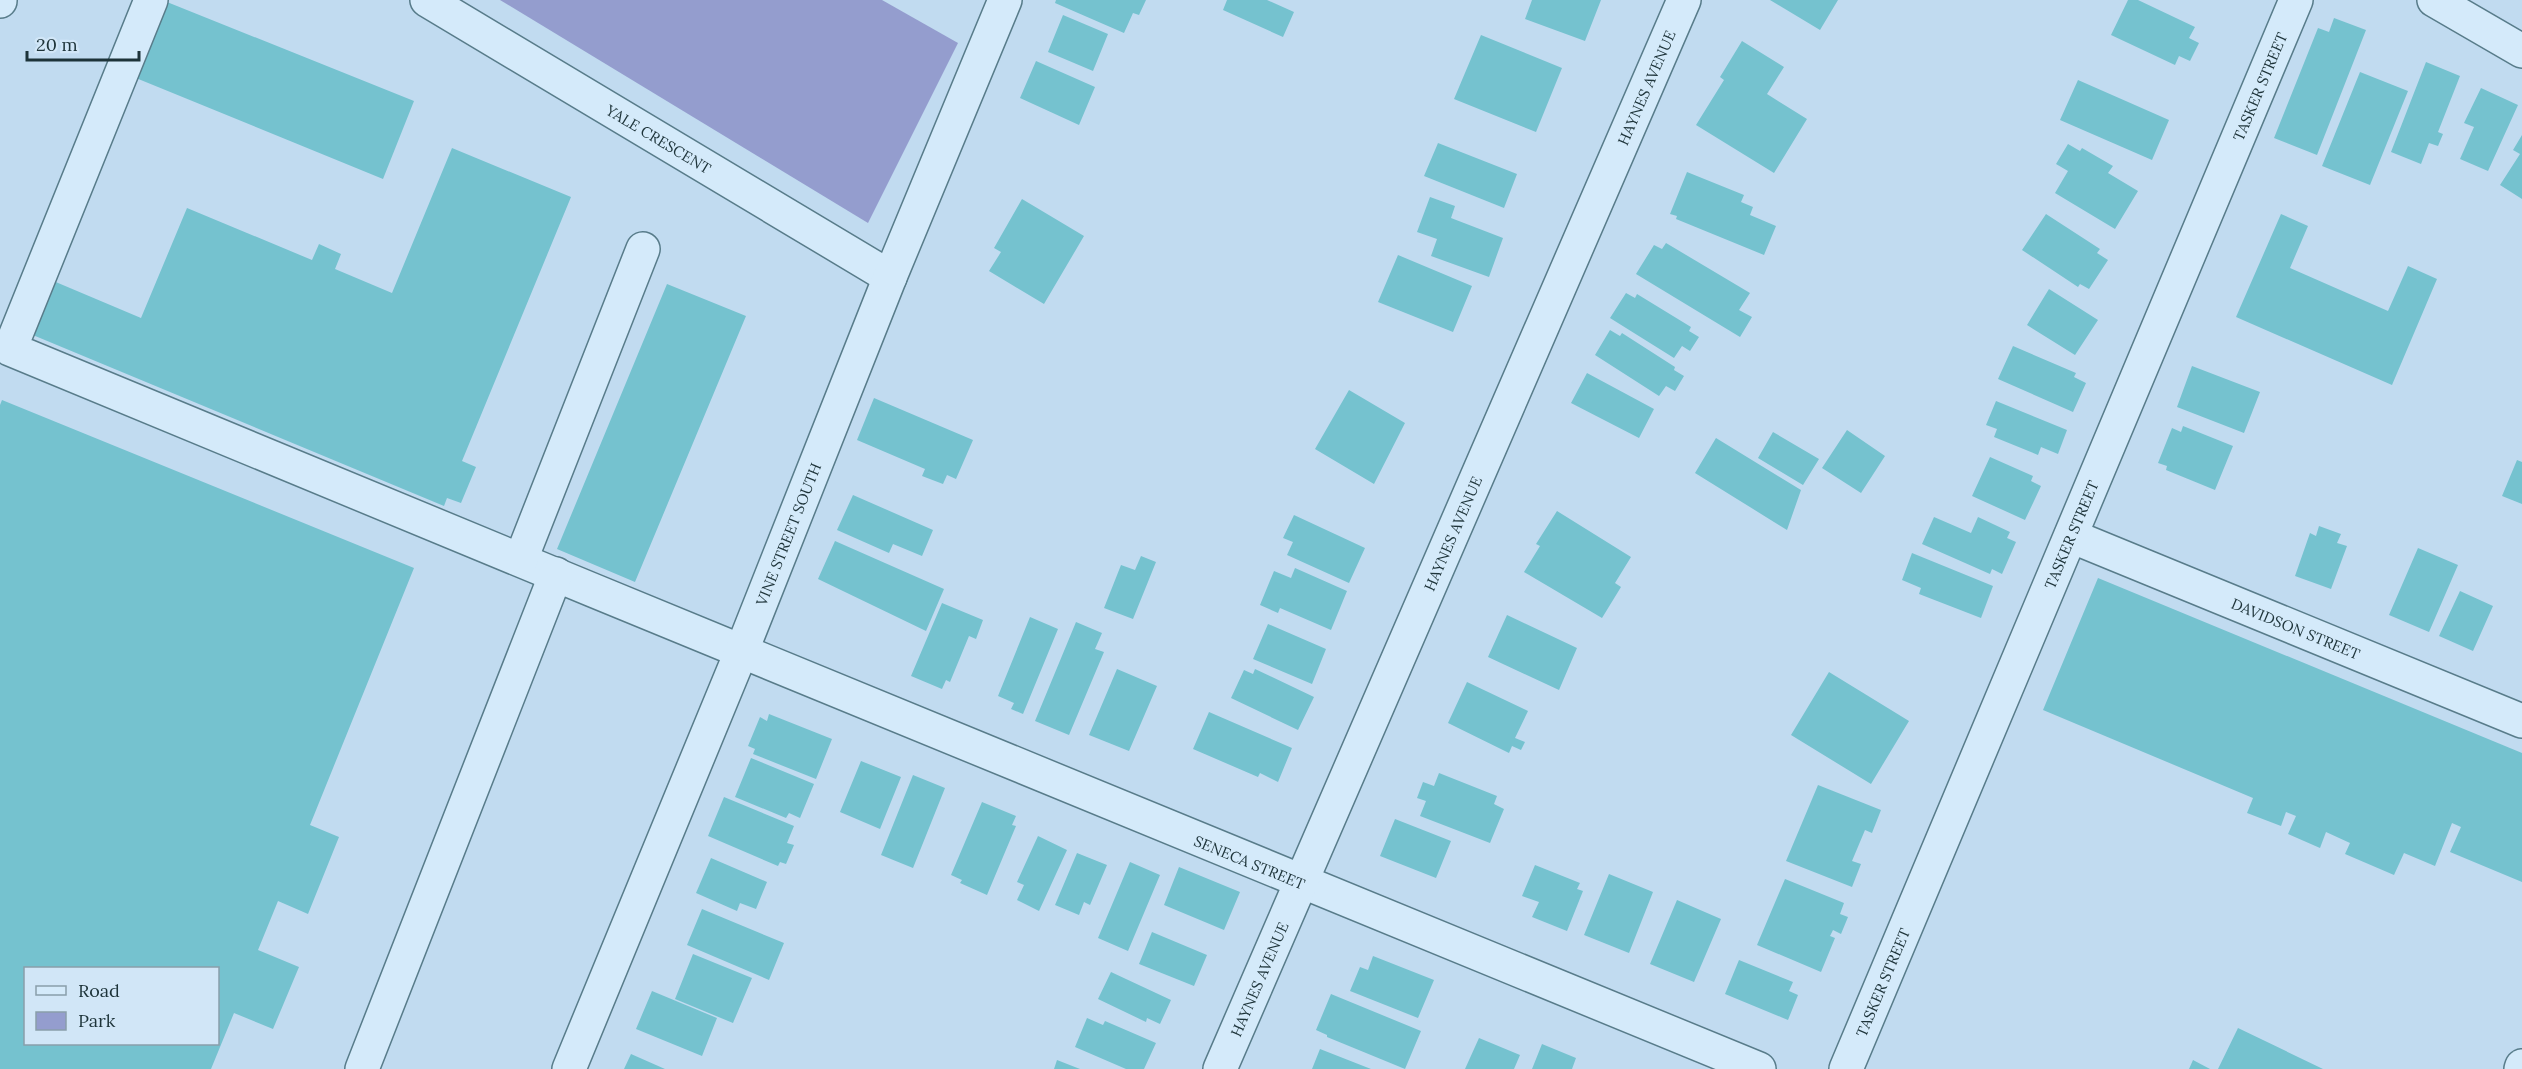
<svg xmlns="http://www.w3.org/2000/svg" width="2522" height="1069" viewBox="0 0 2522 1069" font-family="Lora,serif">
<rect width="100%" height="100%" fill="#c1dbf0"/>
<path fill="#949dce" d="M500,0H882L958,43L868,223Z"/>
<path fill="#75c2cf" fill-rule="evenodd" d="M162,0L414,101L383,179L131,76Z
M1056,0H1146L1139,15L1133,13L1124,33L1055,3Z
M1227,0H1267L1294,12L1283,37L1223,10Z
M1532,0H1601L1585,41L1525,19Z
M1770,0H1838L1820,30Z
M2128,0H2138L2195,27L2189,38L2199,43L2190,61L2179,56L2175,65L2111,35Z
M1063,15L1108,34L1093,71L1048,52Z
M2334,18L2366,30L2317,155L2274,138L2318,28L2329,32Z
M1481,35L1562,68L1536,132L1454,99Z
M1742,41L1784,67L1767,94L1807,119L1774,173L1696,125L1724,80L1720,77Z
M1036,61L1095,87L1079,125L1020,98Z
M2426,62L2460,76L2438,132L2443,134L2438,146L2429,143L2421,164L2391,152Z
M2360,72L2408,91L2370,185L2322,166Z
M2078,80L2169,120L2152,160L2060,120Z
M2481,88L2518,105L2488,171L2460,159L2474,127L2464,123Z
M2522,135V199L2500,185L2520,154L2513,150Z
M1438,143L1517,174L1504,208L1424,176Z
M2068,144L2080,151L2082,148L2113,166L2108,173L2138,191L2115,229L2055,193L2068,171L2056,164Z
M452,148L571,197L462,461L476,467L461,503L447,498L444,506L28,333L51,280L141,318L187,208L312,260L319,244L341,254L335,269L392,293Z
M1687,172L1744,195L1741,202L1753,207L1750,215L1776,226L1764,255L1676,219L1677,216L1670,214Z
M1430,197L1455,206L1451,218L1503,238L1489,277L1431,256L1437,239L1417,232Z
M1022,199L1084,236L1044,304L989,271L1001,252L994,248Z
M2046,214L2100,249L2097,253L2108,260L2089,289L2080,284L2078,287L2022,250Z
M2281,214L2308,226L2290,268L2388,311L2408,266L2437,279L2392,385L2236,317Z
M1666,243L1750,293L1739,310L1752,317L1740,337L1636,274L1654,245L1662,249Z
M1398,255L1472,286L1453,332L1378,302Z
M667,284L746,316L635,582L557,549Z
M2049,289L2098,320L2075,355L2027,325Z
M1626,293L1635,298L1637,294L1691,327L1689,331L1699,337L1690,351L1682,346L1674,358L1610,318Z
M1610,330L1620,336L1622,333L1675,367L1674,370L1684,376L1675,391L1666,386L1659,396L1595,355Z
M2013,346L2076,373L2074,377L2086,383L2073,412L1998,379Z
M2192,366L2260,392L2244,433L2177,407Z
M1587,373L1654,409L1639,438L1571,403Z
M1349,390L1405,423L1374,484L1315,449Z
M874,398L973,440L956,479L947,475L943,484L922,476L925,469L857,440Z
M2,400L414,568L310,825L339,837L308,914L278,901L258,950L299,967L273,1029L234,1013L211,1069H0V405ZM26,968H218V1044H26Z
M1996,401L2067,430L2058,454L2041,447L2038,455L1994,437L1997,429L1986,425Z
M2183,426L2233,446L2215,490L2166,470L2167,466L2158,463L2172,428L2181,432Z
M1847,430L1885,456L1861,493L1822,468Z
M1773,432L1819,459L1803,485L1758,458Z
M1716,438L1801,490L1787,530L1695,473Z
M1990,457L2033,476L2031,481L2041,486L2025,520L1972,496Z
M2517,460L2522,462V504L2502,496Z
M853,495L933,530L922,556L893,544L889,553L837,530Z
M1557,511L1631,557L1615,583L1621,587L1602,618L1524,572L1540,546L1536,544Z
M1294,515L1365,548L1349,583L1287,555L1293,542L1283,538Z
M1934,517L1971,533L1978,517L2010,532L2007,538L2016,542L2002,574L1992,569L1990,574L1922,544Z
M2319,526L2341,534L2337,543L2347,546L2331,589L2295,576L2310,533L2316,536Z
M835,541L944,589L926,631L818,579Z
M2418,548L2458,565L2429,632L2389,615Z
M1912,553L1993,586L1981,618L1919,594L1921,588L1902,580Z
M1141,556L1156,562L1133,619L1104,608L1121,565L1135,570Z
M1295,568L1347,591L1331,630L1280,608L1278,613L1260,605L1274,571L1291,578Z
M2098,578L2522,753V882L2450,852L2461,827L2452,823L2435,866L2404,853L2394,875L2345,854L2350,843L2326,832L2320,848L2288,834L2296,816L2286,812L2281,826L2247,813L2253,798L2043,710Z
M2460,591L2493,606L2473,651L2439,636Z
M942,603L983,620L976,639L969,636L950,682L946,680L942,689L911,676Z
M1507,615L1577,648L1559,690L1488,657Z
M1030,617L1058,629L1023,714L1011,709L1014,703L998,696Z
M1076,622L1102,633L1095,649L1104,652L1069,735L1035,721Z
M1268,624L1326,649L1312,684L1253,659Z
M1117,669L1157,686L1129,751L1089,735Z
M1255,669L1314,697L1298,730L1231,698L1244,670L1253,674Z
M1829,672L1909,721L1871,784L1791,735Z
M1467,682L1528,711L1515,738L1525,742L1521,750L1512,746L1509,753L1448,723Z
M1209,712L1292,748L1278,782L1260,773L1258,777L1193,749Z
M769,714L832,739L816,779L753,754L755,749L748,746L760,717L767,721Z
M751,758L814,784L800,818L789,813L786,818L735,797Z
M861,761L901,777L880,829L840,812Z
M1439,773L1497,796L1494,804L1504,809L1490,843L1420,816L1426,801L1417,798L1423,782L1434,786Z
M913,775L945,788L913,868L881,855Z
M1818,785L1881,810L1872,833L1865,830L1852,861L1861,864L1852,887L1786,861Z
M724,797L794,826L787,843L794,845L786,864L780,862L778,866L708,836Z
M982,802L1016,816L1012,825L1016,826L987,895L960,883L962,880L951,875Z
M1395,819L1451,841L1436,878L1380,856Z
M1038,836L1067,850L1039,911L1017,900L1024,885L1017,882Z
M1077,853L1107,865L1090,905L1084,902L1079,915L1055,905Z
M711,858L767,882L756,909L740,903L737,911L696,893Z
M1130,862L1160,875L1128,951L1098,938Z
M1535,865L1580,883L1577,889L1583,891L1567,931L1532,917L1539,902L1522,896Z
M1179,867L1240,892L1224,930L1164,905Z
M1609,874L1653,892L1629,953L1584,935Z
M1785,879L1844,903L1840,914L1848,917L1841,934L1833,930L1830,936L1835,938L1821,972L1757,945Z
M1677,900L1721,919L1694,982L1650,964Z
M702,909L784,943L769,980L687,945Z
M1152,932L1207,955L1194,986L1139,964Z
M693,954L752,978L733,1023L675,999Z
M1373,956L1434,980L1418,1018L1350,991L1360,967L1368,970Z
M1739,960L1793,982L1789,991L1798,995L1788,1020L1725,994Z
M1111,972L1171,1000L1160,1024L1147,1018L1146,1022L1098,999Z
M652,991L717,1018L702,1056L636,1029Z
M1331,994L1421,1031L1405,1069L1327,1037V1035L1316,1030Z
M1087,1018L1103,1025L1105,1021L1156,1043L1144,1069H1126L1075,1047Z
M2238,1028L2323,1069H2218Z
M1479,1038L1520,1055L1514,1069H1465Z
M1542,1044L1576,1058L1572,1069H1532Z
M1320,1049L1371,1069H1312Z
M631,1054L665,1069H624Z
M1057,1060L1080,1069H1054Z
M2193,1060L2210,1069H2189Z"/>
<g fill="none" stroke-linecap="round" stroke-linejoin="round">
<g stroke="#587c8a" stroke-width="36">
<g id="minor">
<path id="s1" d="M151,0L10,349C593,589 1174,834 1759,1069"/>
<path id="s2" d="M427,0L890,277"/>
<path d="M2434,0L2522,51"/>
<path d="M0,1V0"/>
<path id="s3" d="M2071,536L2522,721"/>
<path d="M521,559L643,249"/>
<path d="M362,1069L556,574"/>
<path id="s4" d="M569,1069L742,650L890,277L1005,0"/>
<path id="s5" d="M1220,1069L1684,0"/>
<path id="s6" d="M1846,1069L2296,0"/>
<path d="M2521,1069L2522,1066"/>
</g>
</g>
<use href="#minor" stroke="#d4eafa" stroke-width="33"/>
</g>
<g text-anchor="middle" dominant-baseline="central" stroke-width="6" stroke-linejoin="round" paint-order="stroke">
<g font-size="15" fill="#1d3339" stroke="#d1e6f7">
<text stroke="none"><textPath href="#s6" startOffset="1066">TASKER STREET</textPath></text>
<text stroke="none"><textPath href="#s5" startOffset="1070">HAYNES AVENUE</textPath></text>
<text stroke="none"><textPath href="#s2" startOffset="270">YALE CRESCENT</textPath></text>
<text stroke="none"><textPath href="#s5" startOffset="584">HAYNES AVENUE</textPath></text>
<text stroke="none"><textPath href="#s6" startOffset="580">TASKER STREET</textPath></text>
<text stroke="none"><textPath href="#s4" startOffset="578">VINE STREET SOUTH</textPath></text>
<text stroke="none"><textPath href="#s3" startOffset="243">DAVIDSON STREET</textPath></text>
<text stroke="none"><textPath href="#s1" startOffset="1718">SENECA STREET</textPath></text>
<text stroke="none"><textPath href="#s5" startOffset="98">HAYNES AVENUE</textPath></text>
<text stroke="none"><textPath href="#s6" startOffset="94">TASKER STREET</textPath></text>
</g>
</g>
<rect x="24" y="967" width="195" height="78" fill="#d1e6f7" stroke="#899eab" stroke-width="1.5"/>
<rect x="36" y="986" width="30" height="9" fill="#d4eafa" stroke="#899eab" stroke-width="1.5"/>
<text x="78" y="997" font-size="18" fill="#1d3339">Road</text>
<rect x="36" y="1012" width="30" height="18" fill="#949dce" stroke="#899eab" stroke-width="1.5"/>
<text x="78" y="1027" font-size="18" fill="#1d3339">Park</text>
<path d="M27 51v9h112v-9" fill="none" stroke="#1d3339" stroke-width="3"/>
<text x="36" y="51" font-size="18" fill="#1d3339" stroke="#d1e6f7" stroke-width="4.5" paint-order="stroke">20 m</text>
</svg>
